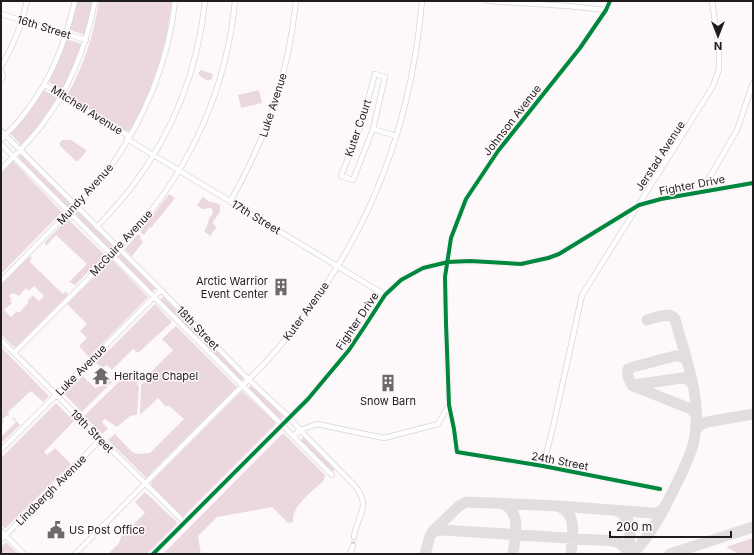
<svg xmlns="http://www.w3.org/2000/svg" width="754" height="555" viewBox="0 0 754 555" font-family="Inter,sans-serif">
<rect width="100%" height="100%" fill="#fdf9fb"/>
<path fill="#ead8de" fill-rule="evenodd" d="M77,1H93L85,35L70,30Z
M99,1H172C167,39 158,75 141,110C137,117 134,125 129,131H127L120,128L67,95C84,67 94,33 99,1Z
M67,39L82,44L71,74L62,90L49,82Z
M201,70L213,74L212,79C206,82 202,78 198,73Z
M44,90L57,98L42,122L21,145L10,133L29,111Z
M259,90L262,103L241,108L238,95Z
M62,140H71L86,150V152L78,161H76L60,146V143Z
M21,154L71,204L68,207L18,158Z
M13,161L62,212L1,274V174Z
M169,194L175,198L151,228L150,227L144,235L140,232Z
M203,197L210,202L216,203L220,205V212L213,222V224L217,227L210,236L204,231C209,225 207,218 213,214L212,208L202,209L197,205Z
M78,211L114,246L110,250L74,215Z
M68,219L105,255L75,285L69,282L87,264L56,235L46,246L45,242Z
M138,234L141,236L140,238L143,242L132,256L125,249Z
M121,253L156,288L152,292L117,257Z
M29,257H32L30,262L63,294L66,291L68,295L16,347L13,346L1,334V285ZM34,286L44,296L39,301L33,295L27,301L29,302L19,313L17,311L11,317L4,310L12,303L10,301L12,299L9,296L13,293L19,296L26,288L29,291Z
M112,260L148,297L89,357L79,346L87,338L80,331L87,324L67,304Z
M163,297L200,334L197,337L159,300Z
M155,304L172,322L138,353L133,349L112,370L107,365L102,368L96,363Z
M176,326L237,387L146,478L108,440L115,434L131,451L136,454L150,453L184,419L168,405L166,407L158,398L140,415V414L141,385L149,378L147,376L173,350L162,339Z
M207,341L245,378L241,382L204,345Z
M1,347L49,396L43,402L31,391L8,412L9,415L8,416L7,415L2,420L4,422L1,425Z
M129,372L138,381L137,384L139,387L137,415L130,416L117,427L105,419L102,422L108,429L102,434L84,416Z
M83,376L95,388L103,385L113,377L114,380L82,412L64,394Z
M252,385L284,417L280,420L248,389Z
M242,391L275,422V425L183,517L151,485L152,481Z
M56,403L74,421L44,452L47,455L55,448L71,464L6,528H4L1,525V458Z
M13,417L20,425L1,443V437L16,422L12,418Z
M283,433L325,475L324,480C313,491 291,506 293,522L288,523L272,507L217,517L198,536L201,554H163Z
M304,437L334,468V471H330L300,441Z
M145,492L177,522L176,525L147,554H108L119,543L121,537L145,513L135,502Z
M753,538V554H739L726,547Z
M6,542L18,554H1V547Z"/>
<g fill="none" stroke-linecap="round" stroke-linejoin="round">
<path stroke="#e2dee0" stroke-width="11" d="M686,360L681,356H675L633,367L628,369C627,374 629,382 633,386L691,409L697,417
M633,385L682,378L688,379L692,383
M696,430L700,425L707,422L753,414
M503,504C522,511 515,538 513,554
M560,507C578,514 572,538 571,554
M617,511C635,517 630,539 628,554
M432,533L436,531L442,530L614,541C621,543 626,547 627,554
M425,554L430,536L433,531L459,506L467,502L559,506L651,513H657L665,508
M632,554C650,536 661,515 672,493C680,477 688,462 693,445C704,402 686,360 675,319C669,311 656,318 647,320
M670,554L753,527"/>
<path stroke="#dcd8da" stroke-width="4.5" stroke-dasharray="4.5 2" stroke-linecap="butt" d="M353,546L354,537"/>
<g stroke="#d8d5d6" stroke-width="6">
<path id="minor" d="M488,1L568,6L606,10
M610,1L606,10L580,48L498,151L466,199L451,238L445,277L446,323L449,405L454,429L457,452L543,466L660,489
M1,14L86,40
M1,67C13,46 22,25 27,1
M1,70L3,76L1,80
M375,74L385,77L373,129L353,180L341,176L361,125Z
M45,85L129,136
M373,129L396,136
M1,131L161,290L249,380L290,418L300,430L355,486C372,507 357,515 354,537
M127,139L385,295
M1,140C8,132 16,125 22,117C51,80 64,47 75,1
M1,144L332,475
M1,169C15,155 29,142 41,126C70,89 86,47 95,1
M701,192L737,130L753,83
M230,202C267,136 288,77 296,1
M97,227C109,214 121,201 131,188C173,133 198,69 205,1
M1,281C21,261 41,240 61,220C78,204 95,188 109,169C144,120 169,61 175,1
M1,340L184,522
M14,353C39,328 64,303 89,278C104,262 121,247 135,230C192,166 227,86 235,1
M293,436L300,430L317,424L384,438L438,424L449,405
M1,450L161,290
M543,466L553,427L582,295L713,86L719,69V50L712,1
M1,531L24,554
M1,540L101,439
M75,554L266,362C360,257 410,141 422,1
M153,554L308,399L349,350L365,326L385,295L401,280L423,268L448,262L470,261L521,264L548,258L559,254L639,205L661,199L753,183
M350,554L353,546"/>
</g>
<use href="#minor" stroke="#fffefe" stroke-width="4.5"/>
<g stroke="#fef8fa" stroke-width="6">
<path id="cycleway" d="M610,1L606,10L580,48L498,151L466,199L451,238L445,277L446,323L449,405L454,429L457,452L543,466L660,489
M153,554L308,399L349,350L365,326L385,295L401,280L423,268L448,262L470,261L521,264L548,258L559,254L639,205L661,199L753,183"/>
</g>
<use href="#cycleway" stroke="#00873e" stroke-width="4"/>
</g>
<defs>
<g id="building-bare" transform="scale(1.38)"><path d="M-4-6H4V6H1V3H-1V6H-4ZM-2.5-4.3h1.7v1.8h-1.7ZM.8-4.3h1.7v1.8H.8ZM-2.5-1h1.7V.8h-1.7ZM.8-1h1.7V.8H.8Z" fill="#6c696b" stroke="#fef8fa" stroke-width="2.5" paint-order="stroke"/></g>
<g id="temple-bare" transform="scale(1.38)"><path d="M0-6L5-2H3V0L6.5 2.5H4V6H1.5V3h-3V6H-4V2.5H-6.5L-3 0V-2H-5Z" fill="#6c696b" stroke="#fef8fa" stroke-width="2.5" paint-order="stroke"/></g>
<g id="civic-bare" transform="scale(1.38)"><path d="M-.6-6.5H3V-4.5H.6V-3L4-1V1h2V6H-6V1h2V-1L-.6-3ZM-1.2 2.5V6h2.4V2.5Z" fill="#6c696b" stroke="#fef8fa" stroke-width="2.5" paint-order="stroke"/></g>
</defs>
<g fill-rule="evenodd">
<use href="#building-bare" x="281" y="287"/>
<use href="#temple-bare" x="101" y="376"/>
<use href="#building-bare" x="388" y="383"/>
<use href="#civic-bare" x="56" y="530"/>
</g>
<g text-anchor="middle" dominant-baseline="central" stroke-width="3" stroke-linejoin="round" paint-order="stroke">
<g font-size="11" fill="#1e1c1d" stroke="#fef8fa">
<text transform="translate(44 27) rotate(17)">16th Street</text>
<text transform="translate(273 105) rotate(-72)">Luke Avenue</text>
<text transform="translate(87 110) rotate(32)">Mitchell Avenue</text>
<text transform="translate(512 120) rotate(-52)">Johnson Avenue</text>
<text transform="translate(358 128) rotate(-71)">Kuter Court</text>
<text transform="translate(660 156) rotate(-57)">Jerstad Avenue</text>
<text transform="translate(692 185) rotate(-11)">Fighter Drive</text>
<text transform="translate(85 194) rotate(-48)">Mundy Avenue</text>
<text transform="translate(256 217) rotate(31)">17th Street</text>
<text transform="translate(121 243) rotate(-47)">McGuire Avenue</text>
<text transform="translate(306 311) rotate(-54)">Kuter Avenue</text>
<text transform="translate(357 321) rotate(-56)">Fighter Drive</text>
<text transform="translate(198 328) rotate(46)">18th Street</text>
<text transform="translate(81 370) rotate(-45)">Luke Avenue</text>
<text transform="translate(92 431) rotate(45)">19th Street</text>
<text transform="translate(560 461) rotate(11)">24th Street</text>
<text transform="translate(51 490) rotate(-45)">Lindbergh Avenue</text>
</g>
<g font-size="11" fill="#1e1c1d" stroke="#fef8fa" text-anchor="start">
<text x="268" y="281" text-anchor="end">Arctic Warrior<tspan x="268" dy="13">Event Center</tspan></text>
<text x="114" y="376">Heritage Chapel</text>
<text x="388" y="401" text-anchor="middle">Snow Barn</text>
<text x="69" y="530">US Post Office</text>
</g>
</g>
<rect width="754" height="555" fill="none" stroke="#1e1c1d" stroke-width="4"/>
<g transform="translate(718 36) rotate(180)" stroke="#fef8fa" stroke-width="3" paint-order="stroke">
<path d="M0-3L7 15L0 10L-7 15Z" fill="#1e1c1d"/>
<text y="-6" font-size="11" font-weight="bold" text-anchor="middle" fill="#1e1c1d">N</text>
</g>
<path d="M610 531v6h121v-6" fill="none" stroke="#1e1c1d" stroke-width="2"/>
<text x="616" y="531" font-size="12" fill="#1e1c1d" stroke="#fef8fa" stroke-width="3" paint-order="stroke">200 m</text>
</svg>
